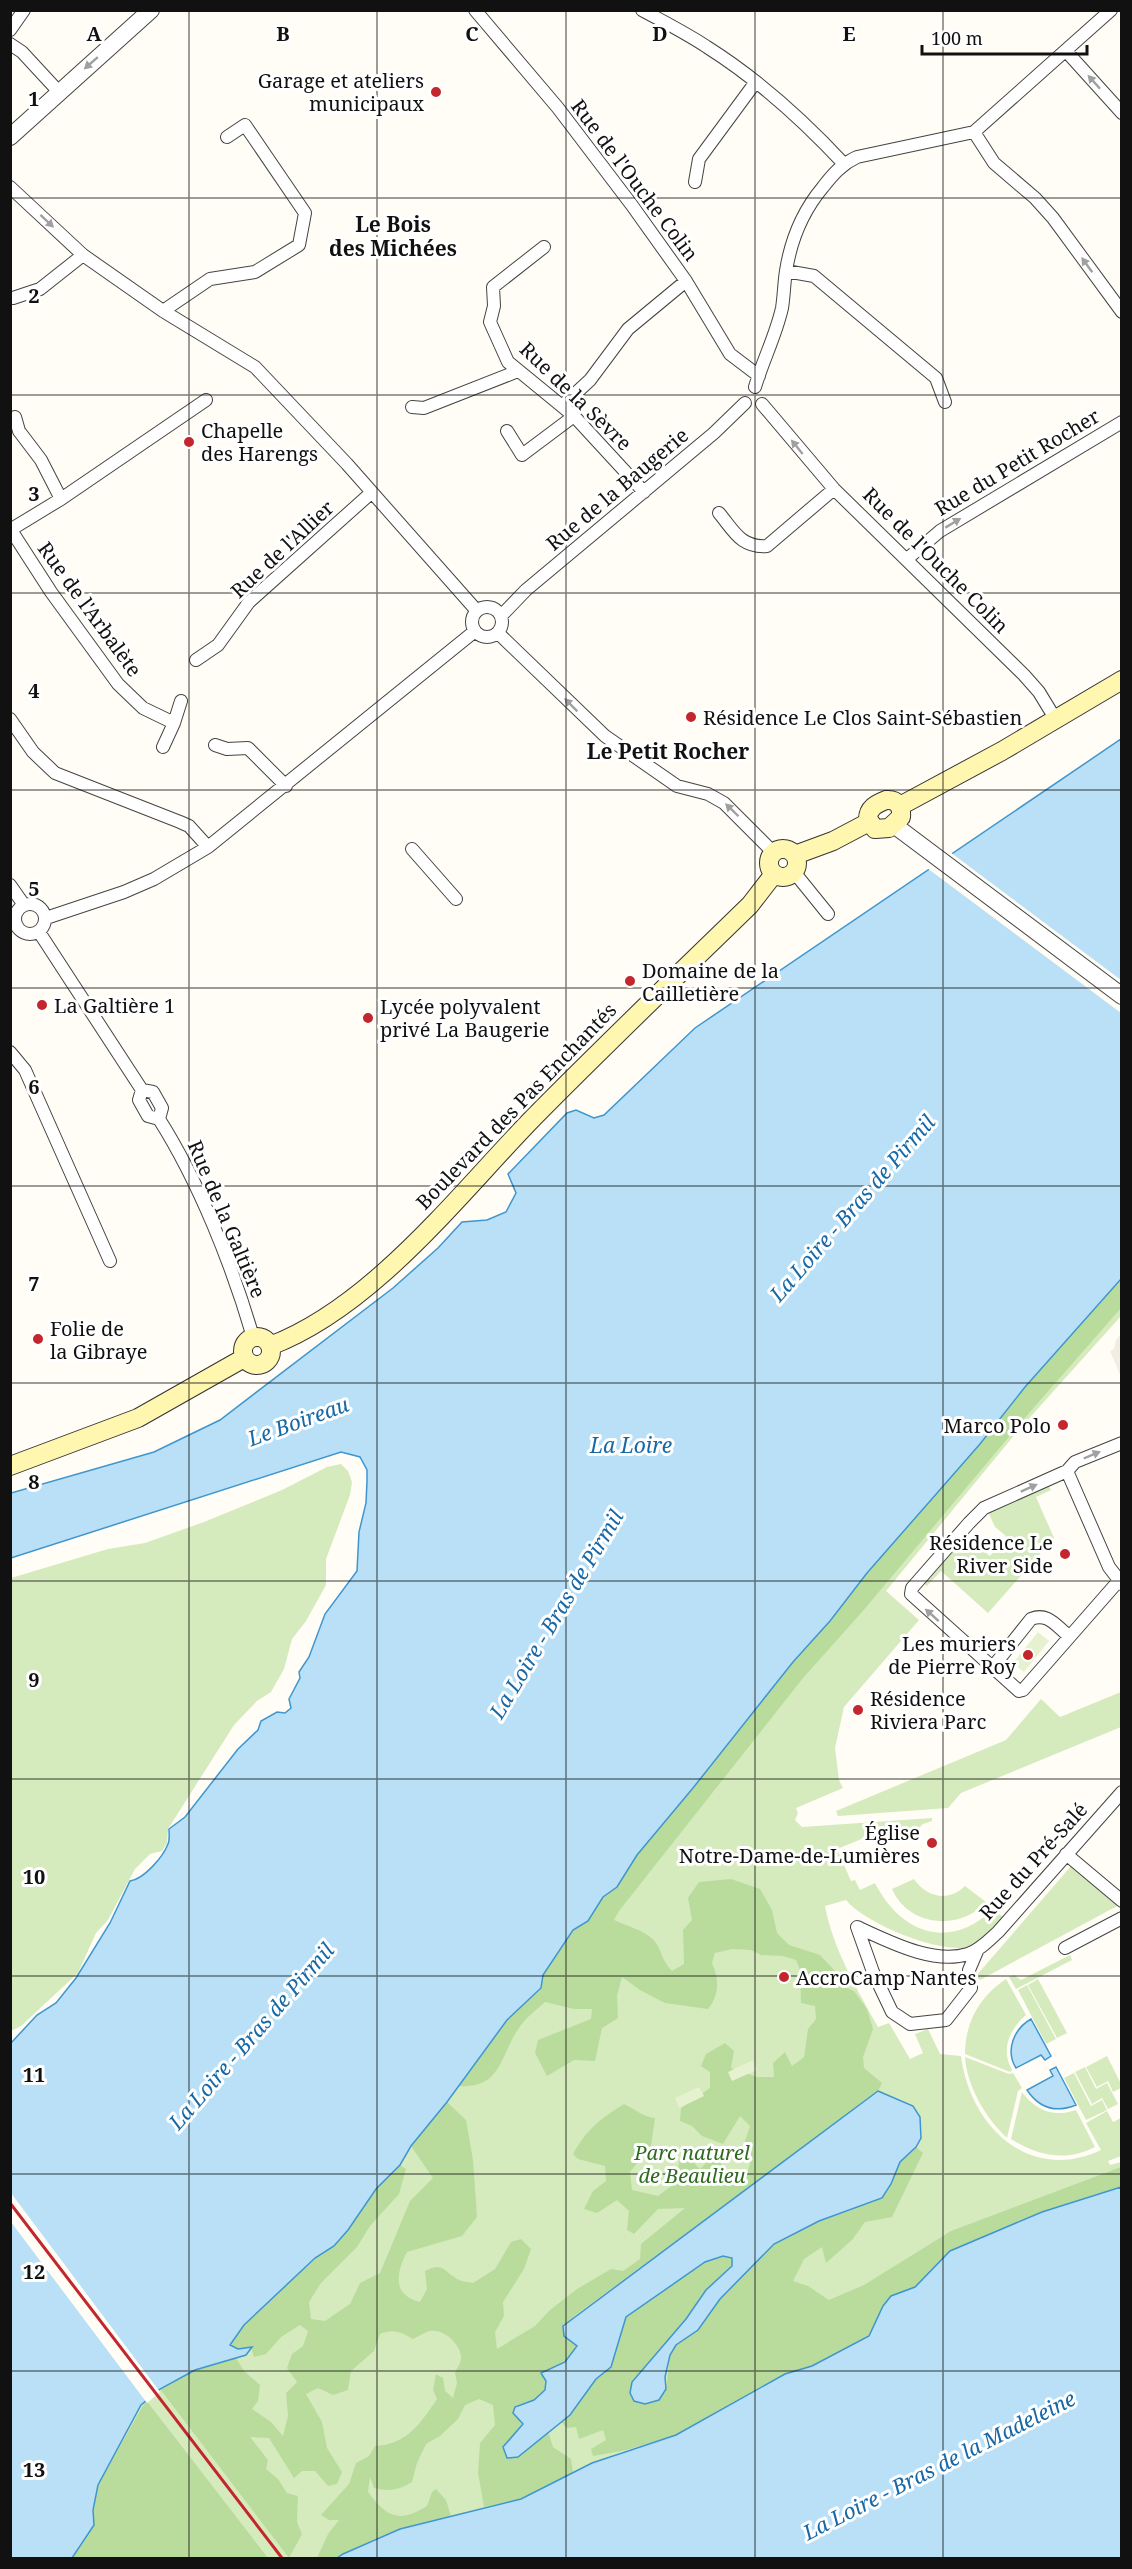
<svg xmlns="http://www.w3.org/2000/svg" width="1132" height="2569" viewBox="0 0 1132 2569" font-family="'Noto Serif',serif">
<rect width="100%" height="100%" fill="#fffdf5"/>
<path fill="#d5ebbd" d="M1121,1279V1316L1016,1433L886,1591L919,1620L844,1707L835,1748L839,1780L843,1788L796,1808L798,1813L795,1820L802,1827L932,1818V1821L923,1824L914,1832L896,1825L837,1849L851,1881L855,1880L860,1890L875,1883C901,1934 950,1951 993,1909L1003,1917C995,1925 987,1939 978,1944C949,1960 864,1923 846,1900L825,1906C833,1949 857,1989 878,2027L889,2023L910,2059L923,2053L915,2034L928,2029L940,2054L961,2056C970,2126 1029,2184 1101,2150L1086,2123L1107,2111L1113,2122L1121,2118V2156L1108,2161L1110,2165L1121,2162V2187L1042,2212L627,2450L592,2463L544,2487L520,2525L462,2558H49L71,2463L409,2150L693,1788L958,1469Z
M341,1464L348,1471L352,1482L350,1495L326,1559V1585L306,1621L292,1639L284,1669L271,1692L257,1701L234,1725L168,1829L167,1843L162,1851L150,1854L135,1869L108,1920L96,1933L78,1973L21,2026L11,2031V1578L108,1549L145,1543L204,1522L282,1490L327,1467Z
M1049,1486L1051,1490L1036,1497L1054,1538L988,1613L941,1571L927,1586L922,1582L963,1535L990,1556L1006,1536L995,1527L988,1512Z
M1121,1692V1727L961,1793L948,1808L838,1816L836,1811L1006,1740L1041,1699L1060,1717Z
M1072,1865L1119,1905L980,1980L976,1976Z
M914,1879C927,1898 949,1902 965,1886L986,1902C959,1932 908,1926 892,1889Z
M1070,1955L1072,1960L1016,1989L1009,1977L1014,1975L1021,1980Z
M1006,1979L1026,2015C1010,2029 1000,2049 1012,2070L1010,2072L965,2054C965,2022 980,1996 1006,1979Z
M1038,1979L1067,2033L1057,2038L1028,1985Z
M1027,1985L1056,2039L1046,2044L1018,1990Z
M1107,2056L1121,2084V2088L1113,2092L1108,2081L1097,2087L1086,2067Z
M965,2057L1009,2074L1013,2073L1022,2088L1018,2091L1007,2138C986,2118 967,2087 965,2057Z
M1085,2067L1096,2089L1107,2083L1118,2104L1108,2109L1102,2098L1092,2104L1075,2072Z
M1074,2073L1091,2106L1102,2100L1107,2110L1086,2120L1064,2078Z
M1022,2092C1035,2110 1054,2118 1076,2110L1095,2147C1066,2162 1038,2156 1011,2139Z"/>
<path fill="#b9dc9c" d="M1121,1279V1308L1023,1420L862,1612L803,1678L619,1911L614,1920C626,1926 648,1931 656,1943C663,1954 661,1959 672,1971L684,1964L683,1930L692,1920L688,1898L699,1882L731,1879L760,1889L772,1910L777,1933L789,1945L820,1955L835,1971L836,1983L854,1991L867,2009L873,2029L863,2057L864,2068L882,2083L878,2091L573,2317L577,2346L565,2362L542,2373L546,2381L545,2390L534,2400L515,2407L522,2426L503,2448L518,2457L548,2431L553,2447L571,2459L573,2473L521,2499L484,2507L478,2473L480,2443L495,2425L493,2405L479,2399L465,2405L458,2419L440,2436L426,2444L417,2463L412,2482C399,2490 390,2492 374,2488L370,2477L368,2492C387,2518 400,2523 427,2506L432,2492L436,2489L446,2500L451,2516L400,2529L343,2554L337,2558H317L328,2534L339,2520H329L321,2515L349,2484L356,2463L369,2456L375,2446C406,2445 421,2423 437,2399L433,2390L436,2374L443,2378L445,2391L453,2398L457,2383L455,2373C457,2368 462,2362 461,2356C459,2343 444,2329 430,2331C425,2332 419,2336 413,2339C402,2333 394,2328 380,2334L374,2351L351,2371L348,2390L333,2395L318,2388L306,2394L322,2422L327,2448L342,2472L337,2484L328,2486L315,2471H302L294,2478L269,2438L250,2437L268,2460L266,2469L278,2479L287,2493L298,2496L297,2522L302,2534L289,2558L160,2389L195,2370L236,2358L244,2371L260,2385L258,2401L252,2409L271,2422L283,2436L288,2416L286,2393L297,2382L287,2368L292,2354L303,2346L308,2331L300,2325L281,2337L266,2354L254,2357L251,2347L238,2349L230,2345L244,2324L293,2277L315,2258L334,2246L348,2230L376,2189L400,2165L406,2169L399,2194L370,2226L357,2247L321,2283L309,2302L311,2319L325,2321L350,2304L360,2283L380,2273L410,2201L433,2178L411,2146L447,2102L466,2120L473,2160L477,2217L462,2236L407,2252C396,2273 392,2295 420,2302L427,2289L425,2271C440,2263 442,2268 454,2277C459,2281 467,2282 473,2283L495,2269L511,2242L521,2239L531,2249L524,2269L503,2302L504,2316L495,2332L497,2349L535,2326L550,2310L577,2289L611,2269L623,2271L640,2259L641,2244L685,2208L658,2209L634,2234L627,2230L629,2211L617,2200L597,2213L584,2209L593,2191L606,2181L605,2166L578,2159L573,2154C587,2129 600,2119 624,2104C635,2109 643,2117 655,2118L651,2146L630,2172L632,2190L658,2196L674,2184L682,2151L700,2169L711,2158L720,2161L729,2185L745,2180L750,2164L743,2147L750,2126L740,2116L723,2144L702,2136L692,2126L680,2121L681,2108L710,2088V2072L701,2066L706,2054L725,2043L734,2051L731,2068L757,2077H774L773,2063L785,2052L792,2066L804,2057L808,2029L816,2019L815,2006L801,2003L800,1970L796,1960L783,1956L761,1955L751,1950L732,1949L715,1953L712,1963C719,1979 720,1994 708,2009L665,2003L640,1990L622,1977L617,1996L618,2018L602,2028L595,2061L574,2060L547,2076L535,2053L538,2040L591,2019L592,2009H574L545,2002C537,2009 527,2017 521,2025C500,2053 503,2089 459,2086L507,2020L541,1988L543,1975L573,1930L588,1921L603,1897L617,1887L637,1855L693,1788L793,1662L830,1621L867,1573L980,1444L1025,1387Z
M916,2147L923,2153L892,2217L865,2222L852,2240L826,2263L822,2247L804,2259L793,2281L808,2286L829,2300L864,2285L951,2231L1121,2167V2187L1042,2212L950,2251L915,2287L891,2296L883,2306L869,2336L812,2366L785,2374L676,2435L627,2450L593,2456L591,2449L606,2440L603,2430L579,2439L576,2427L567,2428L561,2422L570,2415L596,2379L611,2367L626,2317L705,2262L723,2256L732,2258V2266L706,2290L686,2319L632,2382L666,2389L670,2355L676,2345L698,2330L720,2299L774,2244L819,2221L852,2210L891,2184L900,2162Z
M146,2400L268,2558H72L94,2518L93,2511L98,2485Z"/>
<path fill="#e6f2cf" d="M1038,1632L1049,1641L1024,1672L1013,1663Z
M753,2060L757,2070L732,2081L728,2072Z
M699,2087L704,2096L679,2108L675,2098Z"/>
<path fill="#f1ede2" d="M1121,1334V1377L1110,1351L1114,1349L1116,1340Z"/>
<path fill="#b9e0f7" stroke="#3f96cf" stroke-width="1.5" d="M1121,739V1279L1025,1387L980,1444L867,1573L830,1621L793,1662L693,1788L637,1855L617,1887L603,1897L588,1921L573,1930L543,1975L541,1988L507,2020L447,2102L411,2146L400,2165L376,2189L348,2230L334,2246L315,2258L244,2325L230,2345L238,2349L252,2347L246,2355L195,2370L160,2389L141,2405L98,2485L93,2510L94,2525L72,2558H11V2043L37,2015L56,2003L76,1978L110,1923L130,1881C144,1879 163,1857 168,1844C170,1840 169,1834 169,1829L185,1817L238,1749L258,1730L261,1721L277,1712L285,1713L291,1708L289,1699L300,1678L299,1672L309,1657L325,1614L357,1571L359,1532L366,1503L367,1481V1470L360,1457L341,1452L11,1558V1493L154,1452L220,1420L393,1288L438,1248L462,1222L487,1220L506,1212L516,1193L508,1174L567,1113L576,1110L594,1118L604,1115L695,1028Z
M1031,2019L1051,2056L1045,2060L1041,2055L1016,2068C1005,2050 1014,2029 1031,2019Z
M1056,2067L1076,2105C1056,2113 1039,2108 1027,2090L1053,2076L1050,2070Z
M878,2091L913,2106L920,2117L921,2138L916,2147L900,2162L891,2184L882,2198L819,2221L774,2244L720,2299L698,2330L676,2345L670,2355L665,2377L666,2389L659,2400L645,2404L634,2401L630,2393L632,2382L686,2319L706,2290L732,2266V2258L723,2256L705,2262L626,2317L611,2367L596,2379L570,2415L518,2457L507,2458L503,2447L523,2424L513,2413L515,2407L534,2400L545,2390L546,2381L541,2373L565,2362L577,2346L564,2336L563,2326Z
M1121,2187V2558H337L343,2554L400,2529L521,2499L592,2463L676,2435L785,2374L812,2366L869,2336L883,2306L891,2296L915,2287L950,2251L1042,2212Z"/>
<path fill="#fffdf5" d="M950,852L1121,980V1013L927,868Z
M11,2193L160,2392L147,2403L11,2222Z"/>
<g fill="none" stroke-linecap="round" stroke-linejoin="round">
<g stroke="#444" stroke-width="14">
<path id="minor" d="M475,10L558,108L631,204L686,281L730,354L759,376
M642,10C664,22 686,33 707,47C756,78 804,121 844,164
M10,30L24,10
M10,44L22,52L59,92
M1066,51L1122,113
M974,132L994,163L1035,198L1053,218L1122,312
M695,182L699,159L755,83
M10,187L83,255L163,311L255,367L347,464L477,611
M544,247L493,287L494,306L490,322L508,362L574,416L644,492
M786,271L814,276L936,378L945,402
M13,298L40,289L83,255
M163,311L210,279L255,272L299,245L305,213L245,125L227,137
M755,387C763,360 776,335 782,308C784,296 784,283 786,271C791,239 802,212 823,187C833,174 842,164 857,157L974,132L1111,10
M762,404L834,489L1024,675L1039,692L1056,720
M563,405L590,380L628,329L686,281
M412,407L424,408L518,371
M15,417L19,431L41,460L61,499
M507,431L522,455L574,416
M719,513C734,531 741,548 767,546L834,489
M10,530L61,499L206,400
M11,530L51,592L118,684L143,708L174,723L163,747
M907,559L940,531L1122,422
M472 622a15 15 0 1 1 30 0a15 15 0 1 1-30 0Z
M501,616L526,590L714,433L745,403
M498,633L605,736L677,786L708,794L724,803L773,852
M196,660L218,645L249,602L371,493
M10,719L33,752L55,773L180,822L189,826L208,847
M174,723L181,701
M215,745L227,749L248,748L286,786
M412,849L456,899
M794,872L828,914
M10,885L24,905
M15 919a15 15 0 1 1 30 0a15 15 0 1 1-30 0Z
M46,918L124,892L154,879L208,847L475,631
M39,932L142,1090L153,1092L162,1108L159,1119
M10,1052L25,1070L110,1261
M142,1090L139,1100L148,1116L159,1119C199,1182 232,1265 253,1337
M1122,1443L1075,1462L1067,1471L984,1508L969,1523L912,1588L911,1594L1019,1691L1023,1690L1122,1577
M1067,1471L1109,1567L1122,1584
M992,1668L1031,1619C1048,1612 1056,1626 1069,1636
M1066,1854L1122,1901
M1065,1948L1122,1918
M978,1949L969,1970L971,1988L946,2020L910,2024L892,2012L873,1972L857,1927C888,1941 933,1965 968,1954C980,1950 989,1940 998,1932L1122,1792"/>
</g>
<g stroke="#444" stroke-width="18">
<path id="tertiary" d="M10,137L151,10
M894,825L1122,996"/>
</g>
<g stroke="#333" stroke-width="20">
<path id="secondary" d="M886,800C897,799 902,806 901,817L889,828L875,829L868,819C868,808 876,804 886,800Z
M900,806L1002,751L1122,680
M769 863a14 14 0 1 1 28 0a14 14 0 1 1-28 0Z
M795,855L833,841L869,822
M243 1351a14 14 0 1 1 28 0a14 14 0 1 1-28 0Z
M270,1346C373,1307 458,1195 533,1118C604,1046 677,976 750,905L774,874
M10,1466L138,1418L244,1358"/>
</g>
<use href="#minor" stroke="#fff" stroke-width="12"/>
<use href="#tertiary" stroke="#fff" stroke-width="16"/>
<use href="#secondary" stroke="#fff6b0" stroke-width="18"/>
<path stroke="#c4262e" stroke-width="3" d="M10,2203L282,2558"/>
</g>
<defs><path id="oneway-solid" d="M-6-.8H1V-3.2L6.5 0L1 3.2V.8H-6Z" transform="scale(1.5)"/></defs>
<g fill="#a0a0a0">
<use href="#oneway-solid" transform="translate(91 63) rotate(139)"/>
<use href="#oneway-solid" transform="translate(1094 82) rotate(-132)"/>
<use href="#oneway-solid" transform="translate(47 221) rotate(43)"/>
<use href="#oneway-solid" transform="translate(1087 265) rotate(-126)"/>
<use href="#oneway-solid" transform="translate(797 447) rotate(-129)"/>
<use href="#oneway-solid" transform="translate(953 523) rotate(-31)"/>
<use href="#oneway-solid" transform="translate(571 705) rotate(-135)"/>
<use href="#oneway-solid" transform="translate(732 810) rotate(-136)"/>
<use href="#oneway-solid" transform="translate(1092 1455) rotate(-23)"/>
<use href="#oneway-solid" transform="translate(1029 1488) rotate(-24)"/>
<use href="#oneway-solid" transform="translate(932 1615) rotate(-138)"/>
</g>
<path fill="none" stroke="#111" stroke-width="1.5" stroke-opacity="0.55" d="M189,10V2558M377,10V2558M566,10V2558M755,10V2558M943,10V2558M10,198H1122M10,395H1122M10,593H1122M10,790H1122M10,988H1122M10,1186H1122M10,1383H1122M10,1581H1122M10,1779H1122M10,1976H1122M10,2174H1122M10,2371H1122"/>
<g fill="#c4262e" stroke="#fff" stroke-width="2">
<circle cx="436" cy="92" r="6"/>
<circle cx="189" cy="442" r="6"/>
<circle cx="691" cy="717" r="6"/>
<circle cx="630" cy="981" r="6"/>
<circle cx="42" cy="1005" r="6"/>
<circle cx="368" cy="1018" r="6"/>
<circle cx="38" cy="1339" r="6"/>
<circle cx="1063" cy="1425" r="6"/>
<circle cx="1065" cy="1554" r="6"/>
<circle cx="1028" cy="1655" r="6"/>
<circle cx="858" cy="1710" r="6"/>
<circle cx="932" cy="1843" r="6"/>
<circle cx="784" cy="1977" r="6"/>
</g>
<g text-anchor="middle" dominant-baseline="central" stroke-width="6" stroke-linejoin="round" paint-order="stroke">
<g font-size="20" fill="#111" stroke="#fff" text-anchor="start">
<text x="424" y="80" text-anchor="end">Garage et ateliers<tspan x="424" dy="23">municipaux</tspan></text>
<text x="201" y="430">Chapelle<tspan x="201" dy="23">des Harengs</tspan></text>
<text x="703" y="717">Résidence Le Clos Saint-Sébastien</text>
<text x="642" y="970">Domaine de la<tspan x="642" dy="23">Cailletière</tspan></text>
<text x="54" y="1005">La Galtière 1</text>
<text x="380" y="1006">Lycée polyvalent<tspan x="380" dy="23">privé La Baugerie</tspan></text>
<text x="50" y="1328">Folie de<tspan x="50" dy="23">la Gibraye</tspan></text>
<text x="1051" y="1425" text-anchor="end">Marco Polo</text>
<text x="1053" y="1542" text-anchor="end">Résidence Le<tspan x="1053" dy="23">River Side</tspan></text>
<text x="1016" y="1643" text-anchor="end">Les muriers<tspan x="1016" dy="23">de Pierre Roy</tspan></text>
<text x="870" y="1698">Résidence<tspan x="870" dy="23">Riviera Parc</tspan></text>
<text x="920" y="1832" text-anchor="end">Église<tspan x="920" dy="23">Notre-Dame-de-Lumières</tspan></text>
<text x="796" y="1977">AccroCamp Nantes</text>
</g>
<g font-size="20" fill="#111" stroke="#fff">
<text transform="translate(635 180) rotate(53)">Rue de l'Ouche Colin</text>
<text transform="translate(576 396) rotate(44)">Rue de la Sèvre</text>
<text transform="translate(1017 462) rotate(-31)">Rue du Petit Rocher</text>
<text transform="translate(617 489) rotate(-40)">Rue de la Baugerie</text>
<text transform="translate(282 549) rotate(-43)">Rue de l'Allier</text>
<text transform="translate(936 560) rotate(45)">Rue de l'Ouche Colin</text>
<text transform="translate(90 609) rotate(54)">Rue de l'Arbalète</text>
<text transform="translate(516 1106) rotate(-46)">Boulevard des Pas Enchantés</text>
<text transform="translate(227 1219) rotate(67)">Rue de la Galtière</text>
<text transform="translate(1033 1861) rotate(-48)">Rue du Pré-Salé</text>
</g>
<g font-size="20" font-style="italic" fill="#2f6b1f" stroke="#fff">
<text x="692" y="2152">Parc naturel<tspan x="692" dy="23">de Beaulieu</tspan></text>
</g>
<g font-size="21" font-weight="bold" fill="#111" stroke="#fff">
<text x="393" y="224">Le Bois<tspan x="393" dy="24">des Michées</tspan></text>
<text x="668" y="751">Le Petit Rocher</text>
</g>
<g font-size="21" font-style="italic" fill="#1768a6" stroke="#fff">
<text transform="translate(852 1208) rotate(-49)">La Loire - Bras de Pirmil</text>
<text transform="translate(298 1421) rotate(-20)">Le Boireau</text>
<text x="631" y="1445">La Loire</text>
<text transform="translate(556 1614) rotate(-59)">La Loire - Bras de Pirmil</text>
<text transform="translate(251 2036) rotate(-49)">La Loire - Bras de Pirmil</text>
<text transform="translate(939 2465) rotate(-27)">La Loire - Bras de la Madeleine</text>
</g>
</g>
<g font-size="20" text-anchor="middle" font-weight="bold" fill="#111" stroke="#fff" stroke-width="6" stroke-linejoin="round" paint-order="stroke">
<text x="94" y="41">A</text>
<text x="283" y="41">B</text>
<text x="472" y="41">C</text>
<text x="660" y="41">D</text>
<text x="849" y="41">E</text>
<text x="34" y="106">1</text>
<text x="34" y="303">2</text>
<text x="34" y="501">3</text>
<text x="34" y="698">4</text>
<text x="34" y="896">5</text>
<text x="34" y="1094">6</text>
<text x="34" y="1291">7</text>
<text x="34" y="1489">8</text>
<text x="34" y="1687">9</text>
<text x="34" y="1884">10</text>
<text x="34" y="2082">11</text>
<text x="34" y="2279">12</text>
<text x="34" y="2477">13</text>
</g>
<rect width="1132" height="2569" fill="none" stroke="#111111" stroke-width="24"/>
<path d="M922 45v9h165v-9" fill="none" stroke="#111111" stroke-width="3"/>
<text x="931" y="45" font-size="18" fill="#111111" stroke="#ffffff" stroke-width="4.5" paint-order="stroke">100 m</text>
</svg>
